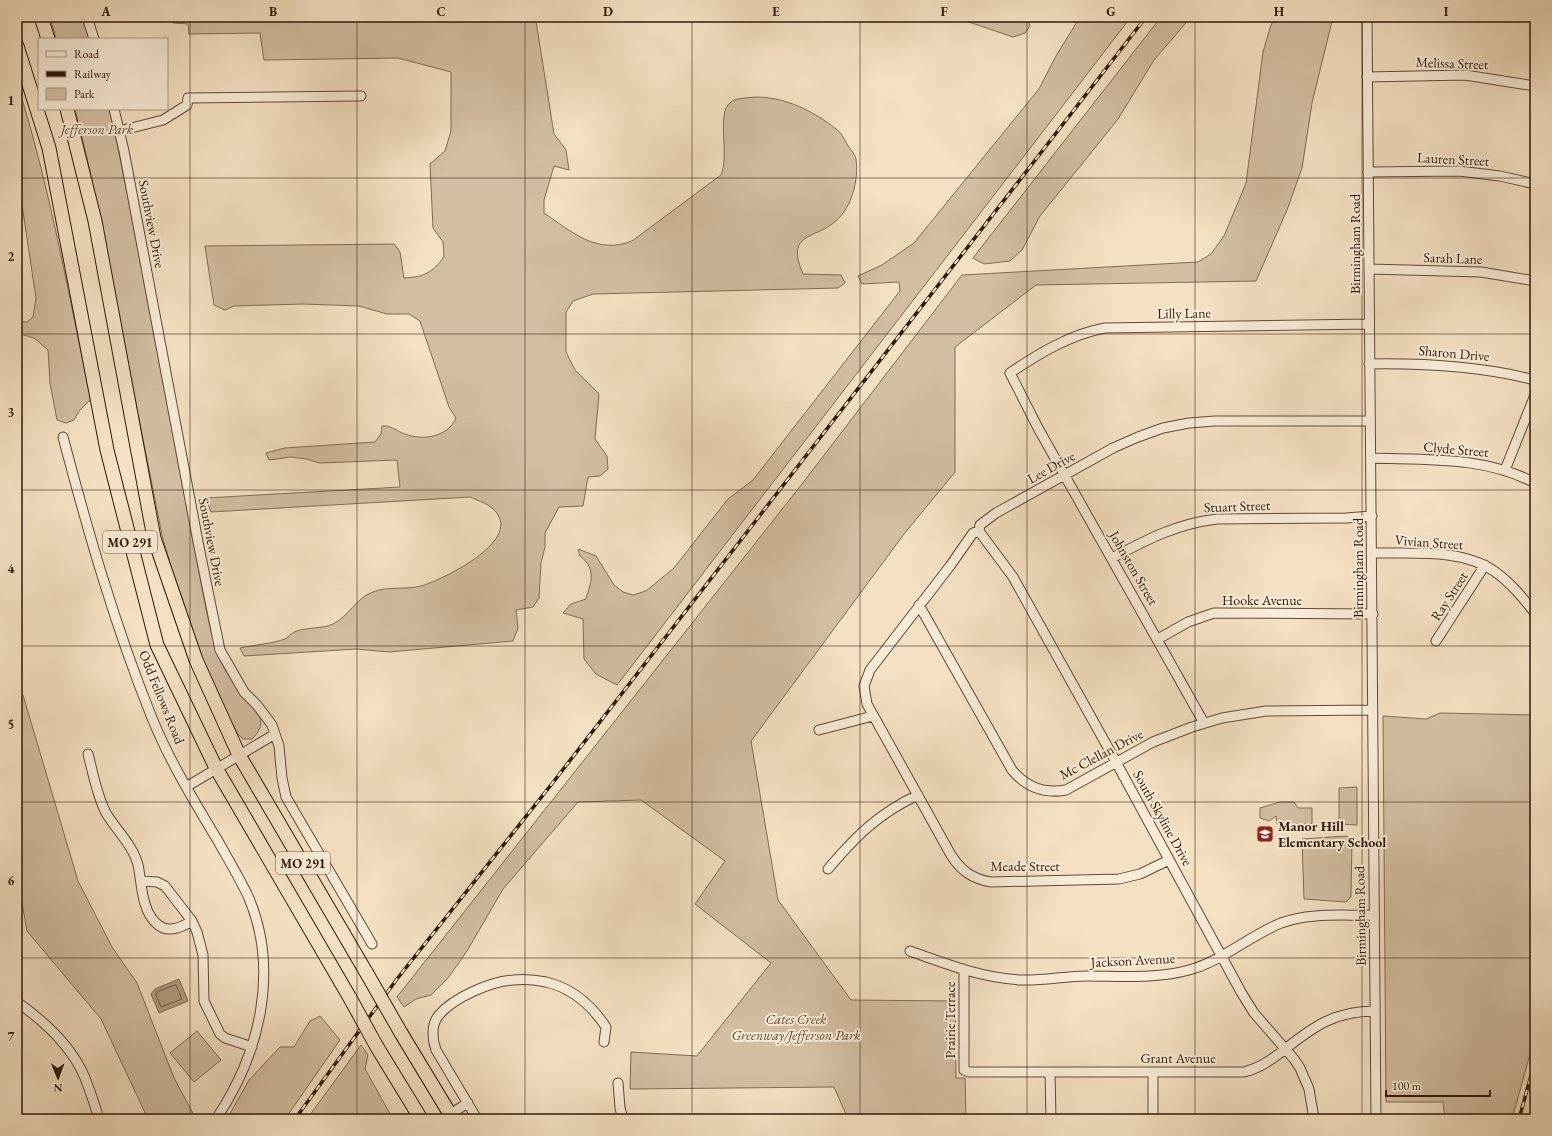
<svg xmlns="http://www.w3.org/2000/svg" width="1552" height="1136" viewBox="0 0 1552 1136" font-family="'EB Garamond',serif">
<rect width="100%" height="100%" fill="#f4e0c2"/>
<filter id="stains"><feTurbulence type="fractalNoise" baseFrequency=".005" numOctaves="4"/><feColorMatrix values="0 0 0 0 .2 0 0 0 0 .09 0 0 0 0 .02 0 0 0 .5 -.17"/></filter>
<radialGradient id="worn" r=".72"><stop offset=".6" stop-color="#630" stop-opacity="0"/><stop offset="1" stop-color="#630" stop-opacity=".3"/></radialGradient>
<path fill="#d3bea2" stroke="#826b54" d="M50,17H83L90,39H56Z
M172,17H537L536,21L554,134L566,150L569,170L554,166L544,200V213C572,232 597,255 632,241L721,175C729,157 718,116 728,105C733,99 738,99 745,98C777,93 811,109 836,129C841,132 844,139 847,144C850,149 855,154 856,159C859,179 852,207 836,221C814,240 785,232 803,274L841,275L845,283L838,288L593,294L573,301L566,312V352L575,370L599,394L595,439L607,456L608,469L600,476L588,477L583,506L559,507L545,533V547L541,563L539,598L533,607L516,610L518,628L513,641L389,652L356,649L244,656L240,648C254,645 270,644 285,639C289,637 292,632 297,631C308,627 322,629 333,624C349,616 356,598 373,592C387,586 406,590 421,586C442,580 521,542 496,512C490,504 479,501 470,497L211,512L206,498L400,487L397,460L319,463L307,459L291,457L269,460L266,453L285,448L375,442L381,434L382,426C391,425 396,431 405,434C423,441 448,437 456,418L449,407L420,321L409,314H387L359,306L303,304L234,306L225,310L214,305L205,246L394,244L400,252L404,278C424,277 432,273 444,257L443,242L433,228L430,164L445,151L451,131V72L398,58L264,60L260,33L189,34L188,24L173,23Z
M954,17H1027L1030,26L1025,33L1013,37Z
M1080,17H1131L617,685L596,674L584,659L583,619L563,613L571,604L586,599C591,582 597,569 580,556L578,549L596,556L614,585L623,592L633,595L646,591L674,568L728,499L753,480L900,291L899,282L862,284L858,276L882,265L914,243L1039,89L1056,56Z
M1161,17H1191L1154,60L1118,119L1040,216L1022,250L1010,261L984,264L973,258Z
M1276,17H1333L1312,103L1302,168L1287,210L1256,281L1036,285L955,347V472L904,534L751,741L778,900L851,1000L955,1001L956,1078H965L966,1119H848L834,1087L630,1089L631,1052L697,1056L771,963L695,904L725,861L641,800L578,802L503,889L467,951L448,978L431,995L416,999L404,1007L397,997L802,484L962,275L1198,262L1211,254L1224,236L1246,183L1263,52L1271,25Z
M17,83C50,186 68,294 91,399L79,411L74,420L66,423L57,420L50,383L48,350L34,338L17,333V321L27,322L33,317L36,298L17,172Z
M75,109H110L128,197L206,609C211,631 215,653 227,673C233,684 258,710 260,717C263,726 258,733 252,739H243L238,734C203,673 181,603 162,535L90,171Z
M17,690L23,695L78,881L112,947L137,983L174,1078L195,1117L194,1119H148L101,1019L27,931L17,875Z
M1440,713L1535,715V1036L1512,1119H1445L1443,1102H1386L1383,716L1426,719Z
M1357,787V825L1339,824V788Z
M1280,802H1294L1298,808H1312V824H1277L1276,816L1269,821L1260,818V808Z
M1347,836L1352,842L1351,897L1346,902L1304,899L1302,839Z
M320,1016L340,1040L285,1119H227L249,1080L280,1047H294L310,1021Z
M197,1031L221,1060L194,1082L170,1053Z
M361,1045L368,1055L365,1069L393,1119H307Z"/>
<path fill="#b29c82" stroke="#7e6751" d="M179,979L188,1001L159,1013L151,994L155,989Z"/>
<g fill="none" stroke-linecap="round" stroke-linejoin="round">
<path stroke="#725a44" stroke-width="1" d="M176,985L182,999L161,1007L156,995L157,992Z"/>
<g stroke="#624a36" stroke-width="11">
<path id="minor" d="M87,17L94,39
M1367,17L1376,1119
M1367,77L1465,75L1535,86
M114,109L124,151L199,547L220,650L244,692L257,705L272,725L279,746L282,778L286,797L372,944
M119,131L163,120L187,105L188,98L361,96
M1368,172L1459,171L1500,176L1535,184
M1369,269L1481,272L1535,281
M1369,364C1426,363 1480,366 1535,380
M63,437C88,532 115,626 152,718C169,760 194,801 218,841C228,859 239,877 248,896C280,970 260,1054 216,1119
M1371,458C1427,460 1484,456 1535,483
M1505,470L1535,395
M979,531L1013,577L1116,762L1241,992L1254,1013L1294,1059L1300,1068L1309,1089L1314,1119
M979,531L973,533L950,566L870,670L864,686L867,704L951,855C961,871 973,879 991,882L1119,879L1140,874L1169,860
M979,531L980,525L996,513L1113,448L1138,437L1163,428L1189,423L1215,421H1369
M1372,553C1411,554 1461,548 1494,571C1510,582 1523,598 1535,613
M1112,558C1148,539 1176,524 1217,519L1346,518L1372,516
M919,605L1012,770C1026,787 1044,794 1066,790L1153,742L1192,727L1222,718L1266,711L1372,710
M1158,639L1188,622L1214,613L1373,614
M1436,641L1485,565
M1204,723L1038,428L1010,373C1038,354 1071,334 1105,328L1369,324
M819,730L873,716
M88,754C93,773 97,796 106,813C116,830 133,845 138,865C142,883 141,909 156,923C167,934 180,928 192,921
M186,787L275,734
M828,869C856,836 879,813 918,795
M141,881L157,882L165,886L192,921L197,932L203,955L204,1001L220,1034L225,1038L252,1047
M910,951C946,964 982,978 1021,980C1043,981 1065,976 1087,976C1121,976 1157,979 1189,970C1222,961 1249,936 1281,923C1310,912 1344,916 1374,915
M964,970V1070L969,1072H1244C1260,1068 1271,1060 1284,1050C1314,1026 1335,1011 1375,1011
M17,1002C44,1021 72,1046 85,1078C90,1091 95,1105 99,1119
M1050,1072L1051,1119
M618,1083L620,1108L623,1119
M442,1119L468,1103
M477,1119L436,1050C432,1039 431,1024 439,1015C453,998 491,981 513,980C524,979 536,980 546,982C572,988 592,1006 606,1027L604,1042
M1153,1119V1072"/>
</g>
<g stroke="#311807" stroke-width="15">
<path id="highway" d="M41,17L48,39
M17,46L49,148L107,450L157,645L216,768L350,998
M67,109L95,221L154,538L196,660L239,755L366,972
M401,1033L453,1119
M377,1047L421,1119"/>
</g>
<use href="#minor" stroke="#f8ebd7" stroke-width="9"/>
<use href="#highway" stroke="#f4e0c2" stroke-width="13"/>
<g stroke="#311807" stroke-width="3.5">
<path id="rail" d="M295,1119L397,979L551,785L1146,17
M1519,1119L1535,1061
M1533,1119L1535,1115"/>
</g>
<use href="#rail" stroke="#f8ebd7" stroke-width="2" stroke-dasharray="6" stroke-linecap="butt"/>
<g stroke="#311807" stroke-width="15" stroke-linecap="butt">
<path id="highway-bridge" d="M366,972L401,1033
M350,998L377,1047"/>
</g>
<use href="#highway-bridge" stroke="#f4e0c2" stroke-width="13"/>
</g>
<path fill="none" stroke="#311807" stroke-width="1" stroke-opacity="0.55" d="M190,17V1119M357,17V1119M525,17V1119M692,17V1119M860,17V1119M1027,17V1119M1195,17V1119M1362,17V1119M17,178H1535M17,334H1535M17,490H1535M17,646H1535M17,802H1535M17,958H1535"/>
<defs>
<g id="school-square" transform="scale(0.9)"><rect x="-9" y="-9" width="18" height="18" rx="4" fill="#8f2418" stroke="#f8ebd7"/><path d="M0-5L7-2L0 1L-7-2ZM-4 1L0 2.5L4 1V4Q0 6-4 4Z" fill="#fff"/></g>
</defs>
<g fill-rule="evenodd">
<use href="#school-square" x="1265" y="834"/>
</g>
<g text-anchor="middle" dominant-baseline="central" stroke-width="4" stroke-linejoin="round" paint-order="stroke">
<g fill="#f8ebd7" stroke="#6d5745" stroke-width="1">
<rect x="103" y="531" width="54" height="22" rx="3"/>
<rect x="276" y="852" width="54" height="22" rx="3"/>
</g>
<g font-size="13" font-weight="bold" fill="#311807">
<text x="130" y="542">MO 291</text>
<text x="303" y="863">MO 291</text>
</g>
<g font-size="14" fill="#311807" stroke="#f8ebd7">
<text transform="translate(1452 63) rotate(2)">Melissa Street</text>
<text transform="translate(1453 159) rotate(3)">Lauren Street</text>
<text transform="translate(152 224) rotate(79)">Southview Drive</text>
<text transform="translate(1355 244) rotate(-90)">Birmingham Road</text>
<text transform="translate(1453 258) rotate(2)">Sarah Lane</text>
<text transform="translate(1184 313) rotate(-1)">Lilly Lane</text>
<text transform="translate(1454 353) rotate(5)">Sharon Drive</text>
<text transform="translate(1456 449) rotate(5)">Clyde Street</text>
<text transform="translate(1051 467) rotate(-29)">Lee Drive</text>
<text transform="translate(1237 506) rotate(-2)">Stuart Street</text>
<text transform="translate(212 542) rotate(79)">Southview Drive</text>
<text transform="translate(1429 542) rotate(4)">Vivian Street</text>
<text transform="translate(1134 568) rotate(60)">Johnston Street</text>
<text transform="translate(1358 568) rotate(-90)">Birmingham Road</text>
<text transform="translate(1449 596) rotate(-57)">Ray Street</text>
<text x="1262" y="600">Hooke Avenue</text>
<text transform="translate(162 697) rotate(68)">Odd Fellows Road</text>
<text transform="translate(1101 754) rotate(-28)">Mc Clellan Drive</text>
<text transform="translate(1163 818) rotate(61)">South Skyline Drive</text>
<text x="1025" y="866">Meade Street</text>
<text transform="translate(1360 916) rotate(-91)">Birmingham Road</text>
<text transform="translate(1133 960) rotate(-3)">Jackson Avenue</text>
<text transform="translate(950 1020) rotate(-90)">Prairie Terrace</text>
<text x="1178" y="1058">Grant Avenue</text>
</g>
<g font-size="14" font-style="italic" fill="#624a36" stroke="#f8ebd7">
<text x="97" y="129">Jefferson Park</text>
<text x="796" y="1019">Cates Creek<tspan x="796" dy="16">Greenway/Jefferson Park</tspan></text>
</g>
<g font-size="14" font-weight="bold" fill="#311807" stroke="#f8ebd7" text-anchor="start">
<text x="1278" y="826">Manor Hill<tspan x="1278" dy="16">Elementary School</tspan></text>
</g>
</g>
<rect width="1552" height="1136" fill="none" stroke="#f4e0c2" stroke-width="44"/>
<rect x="38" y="38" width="130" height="72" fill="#f8ebd7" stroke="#a89784"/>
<rect x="46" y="51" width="20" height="6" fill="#f8ebd7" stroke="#a89784"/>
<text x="74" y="58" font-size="12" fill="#311807">Road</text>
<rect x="46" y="71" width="20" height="6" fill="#311807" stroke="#a89784"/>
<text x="74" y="78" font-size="12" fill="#311807">Railway</text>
<rect x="46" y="88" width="20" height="12" fill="#d3bea2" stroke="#a89784"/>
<text x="74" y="98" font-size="12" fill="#311807">Park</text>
<g transform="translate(58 1078) rotate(179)" stroke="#f8ebd7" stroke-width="3" paint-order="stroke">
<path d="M0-3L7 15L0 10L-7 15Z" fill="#311807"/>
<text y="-6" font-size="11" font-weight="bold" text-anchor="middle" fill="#311807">N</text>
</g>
<path d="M1386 1090v6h104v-6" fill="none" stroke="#311807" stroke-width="2"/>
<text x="1392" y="1090" font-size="12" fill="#311807" stroke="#f8ebd7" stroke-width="3" paint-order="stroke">100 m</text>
<rect x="22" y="22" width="1508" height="1092" fill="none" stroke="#311807" stroke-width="1.5"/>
<g font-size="13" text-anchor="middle" font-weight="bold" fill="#311807">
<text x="106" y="16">A</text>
<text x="273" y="16">B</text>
<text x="441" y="16">C</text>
<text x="608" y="16">D</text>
<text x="776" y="16">E</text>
<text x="944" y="16">F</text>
<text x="1111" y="16">G</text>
<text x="1279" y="16">H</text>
<text x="1446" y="16">I</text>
<text x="11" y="105">1</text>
<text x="11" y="261">2</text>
<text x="11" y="417">3</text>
<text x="11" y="573">4</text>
<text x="11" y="729">5</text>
<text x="11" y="885">6</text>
<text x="11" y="1041">7</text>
</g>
<rect width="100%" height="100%" filter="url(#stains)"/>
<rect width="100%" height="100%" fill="url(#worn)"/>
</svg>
